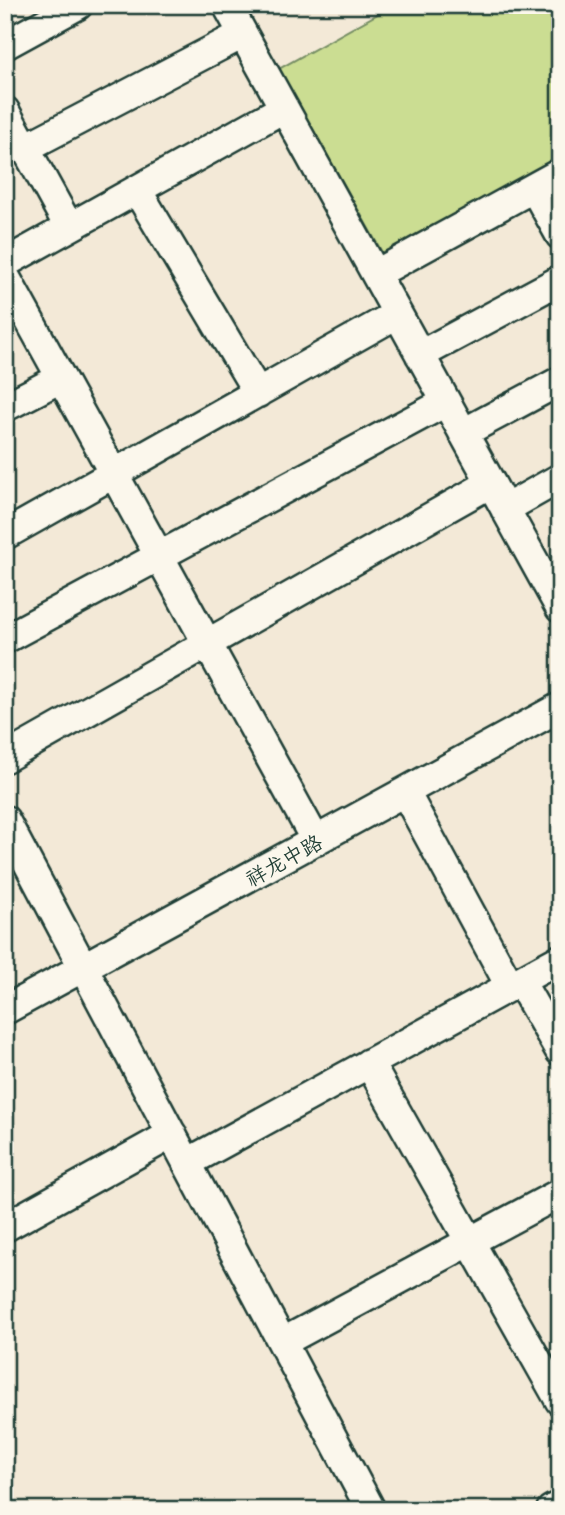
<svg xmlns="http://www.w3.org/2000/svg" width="565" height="1515" viewBox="0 0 565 1515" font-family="'Playpen Sans','LXGW WenKai TC',sans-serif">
<rect width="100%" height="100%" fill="#f3e9d7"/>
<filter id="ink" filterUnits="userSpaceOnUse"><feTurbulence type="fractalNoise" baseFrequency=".0143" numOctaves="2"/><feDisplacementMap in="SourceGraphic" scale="14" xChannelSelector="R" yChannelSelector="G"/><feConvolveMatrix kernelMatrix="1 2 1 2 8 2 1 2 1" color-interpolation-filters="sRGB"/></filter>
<g filter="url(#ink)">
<path fill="#cbdd92" stroke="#758d63" stroke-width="2" d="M394,5H560V157L383,254L279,69Z"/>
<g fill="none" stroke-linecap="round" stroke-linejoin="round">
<g stroke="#1f3d34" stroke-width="33">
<path id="minor" d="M227,5L560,608
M5,45L78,5
M5,111L69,227
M25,148L243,34
M534,188L560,235
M137,190L258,393
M5,263L284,108
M376,274L560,173
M5,276L316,841
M420,355L560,280
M5,407L61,378
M463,433L560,381
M505,509L560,478
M5,535L397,314
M5,639L446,402
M5,758L491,483
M405,792L510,986
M5,820L371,1510
M520,981L560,1051
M5,1010L560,707
M369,1063L560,1401
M187,1163L560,959
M5,1227L172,1134
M283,1342L560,1193
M551,1510L560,1505"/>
</g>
<use href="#minor" stroke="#fbf7ec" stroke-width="28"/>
</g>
</g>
<g text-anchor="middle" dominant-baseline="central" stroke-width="5" stroke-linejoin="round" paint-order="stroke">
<g font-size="21" fill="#1f3d34" stroke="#fbf7ec">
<text transform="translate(283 859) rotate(-29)">祥龙中路</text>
</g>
</g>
<rect width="565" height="1515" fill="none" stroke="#fbf7ec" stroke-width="28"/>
<rect x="14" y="14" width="537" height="1487" fill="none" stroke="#1f3d34" stroke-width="2.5" filter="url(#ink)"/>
</svg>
